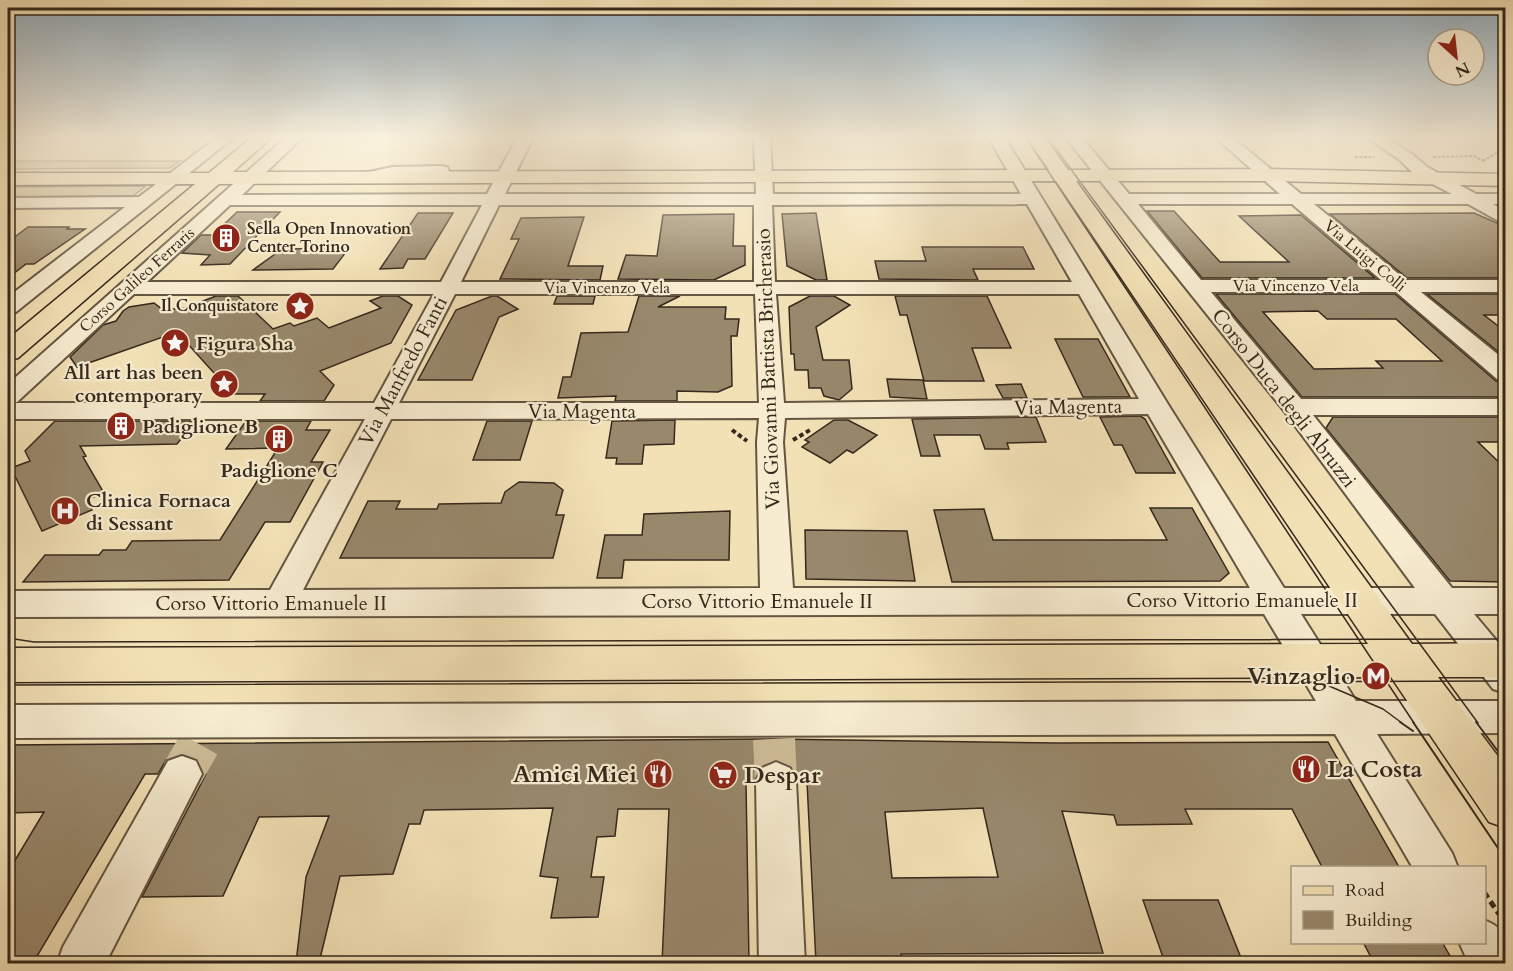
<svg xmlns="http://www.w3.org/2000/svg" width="1513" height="971" viewBox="0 0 1513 971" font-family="Cardo,serif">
<rect width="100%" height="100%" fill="#f3e1b6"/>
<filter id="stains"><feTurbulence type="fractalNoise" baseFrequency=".00333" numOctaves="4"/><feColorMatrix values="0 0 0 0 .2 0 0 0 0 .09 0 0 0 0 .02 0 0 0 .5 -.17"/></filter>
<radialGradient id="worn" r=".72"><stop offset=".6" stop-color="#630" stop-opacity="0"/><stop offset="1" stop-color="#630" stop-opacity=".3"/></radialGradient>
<path fill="#d3c29c" stroke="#84755c" stroke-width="1.5" d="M8,161H180L170,168L8,169Z
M146,186L133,196L8,197V187Z"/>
<path fill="#98886c" stroke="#35281c" stroke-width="1.5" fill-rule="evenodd" d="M1147,211H1174L1220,262H1289L1239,216L1301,215L1375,278H1202Z
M237,212H280L230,264L201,265L210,255L182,253L201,235H213Z
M418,213H453L425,259H408L403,268L380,269Z
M816,213L827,280H816L787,266L782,214Z
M1474,213L1506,227V278H1407L1330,214Z
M734,214L733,246H745V265L714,280L618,279L626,255L657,256L663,215Z
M584,217L568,266H603L600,280L500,279L519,239H511L521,218Z
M28,227H69L67,229H85L34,264H26L8,278V242Z
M922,247H1023L1034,269H973L978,280L879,279L875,261H926Z
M349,248L333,269L253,270L282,249Z
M1216,294H1395L1496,381L1506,383V397H1302ZM1318,311L1327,319H1396L1442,361H1376L1383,368L1314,369L1263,312Z
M1427,294H1506V315H1484L1506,332V358Z
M216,296H238L273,329L290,323L294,326L317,318L329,328L381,308L370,301L383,296H398L412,305L391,343L320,371L334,385L324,401H260L265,394H233L177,332L77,367L70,357L103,325L116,321L123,311L129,307L154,303L162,309H182Z
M492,296H497L518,309L499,317L472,380H418L456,310Z
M557,296H595L593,304H554Z
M639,296H680L658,307H726L725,319H739L737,336H731L732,386L718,392L677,391V401H615L616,396L558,398L563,377H571L581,333L628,332Z
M810,296H834L850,305L816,327L823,360H849L852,389L839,400L824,396L821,388H809L808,370H795L794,354H791L789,307Z
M895,296H987L1011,348H972L984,381H924L907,315H900Z
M1055,339H1098L1130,397H1083Z
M887,379L923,380L927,399L890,397Z
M1021,384L1027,398H1003L996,385Z
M1140,416L1145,419L1175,473H1136L1122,445H1114L1100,417Z
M1036,417L1046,442L1007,443L1009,449H985L980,435H934L940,456H921L912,419Z
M1333,417H1506V442H1478L1506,469V582L1450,581L1326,428Z
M675,420L674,444L644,445L642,464H616L617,458H606L612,421Z
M834,420H848L877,435L853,453L847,450L830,463L802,447L809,442L805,440Z
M55,421H195L177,444L80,446L86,456L83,457L104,493L86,500L92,510L42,531L11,468L30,461L25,451Z
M246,421H311L306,430H330L311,462H323L290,522H265L229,580L23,582L45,555H99L103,550H126L132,541L220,540L278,448L226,449Z
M487,421H532L520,460H473Z
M519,482L554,483L563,490L556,515H564L553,558H340L368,501H400L396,509H437L439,504L501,503L505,492Z
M1150,508H1192L1229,573L1220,581L952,582L934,510L984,509L993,540H1167Z
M730,511L729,560H624L622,578H597L605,535H642L644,514Z
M805,530L907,531L915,581L806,579Z
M774,739L1057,743L1328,742L1399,867H1322L1292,809H1185L1192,824L1117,825L1114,815L1062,811L1103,953L901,954L902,963H816L807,782H798L791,766L775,760L760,767L754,783H746L749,963H662L669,809H618L615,836L597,837L591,877H604L598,917L551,918L558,878L540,876L553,808L424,810L420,824H409L393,874L340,876L319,963H296L306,877L329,816L259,817L223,896L142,897L206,774H204L197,759L181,754L166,760L158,774H145L33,963H8V872L44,812L8,813V745ZM983,808L998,877L892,878L885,812Z
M1143,900H1218L1243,963H1165Z
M1363,942H1442L1454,963H1374Z"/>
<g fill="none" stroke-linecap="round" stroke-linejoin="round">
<path stroke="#cdbc97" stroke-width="42" stroke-dasharray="42 21" stroke-linecap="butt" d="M774,739L776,781
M182,774L199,744"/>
<g stroke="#645642" stroke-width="4">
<path id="minor" d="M8,138H22L8,147Z
M216,138H233L16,312L8,313V297L125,207L8,208V198L139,197Z
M285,138H302L242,195L487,194L517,138H533L505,194H756L754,138H770L773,194H1021L989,138H1005L1169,406L1284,588H1415L1285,412L1066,138H1082L1129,194H1280L1216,138H1233L1301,194H1452L1415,175L1400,160L1368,138H1386L1412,154L1427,167L1476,194H1506V204H1493L1506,212V225L1468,204H1314L1406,280H1506V292H1421L1506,361V381L1497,379L1396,292H1211L1301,399H1506V415H1313L1452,588H1506V614H1474L1506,652V693L1493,689L1435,614H1301L1356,701H1506V733L1377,734L1452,853L1458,868H1413L1335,734L8,738V705L1316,701L1264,614L8,617V591L270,590L365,419H8V384ZM1027,204L1072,282H775L772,205ZM1138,204H1292L1381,280H1201ZM230,205H482L441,282H147ZM499,205H754V282H461ZM134,294H434L374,403H13L17,402ZM455,294H755L759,403H399ZM776,294H1079L1139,399L784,403ZM1148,414L1250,588H793L783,442L785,418ZM759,418L757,442L760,588L303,590L391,419Z
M441,166L447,167L449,171L447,175L393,177L365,183L357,178L359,174L393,167Z
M182,756L196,761L202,774L105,964H57L63,947L168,761Z
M776,762L790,768L796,781L805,964H759L756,781L762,768Z
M1484,920C1509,930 1506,940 1506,964H1469L1459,942H1484Z"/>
</g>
<g stroke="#35281c" stroke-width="3">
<path id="major" d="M251,138H271L233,172L1049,170L1027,138H1045L1068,170L1269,169L1506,174V186L1269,181H1076L1412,644L1506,643V677H1438L1506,767V828L1489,822L1391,677L8,682V648L1368,644L1056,181L219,184L18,358L8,360V339L195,184L8,185V173H209Z"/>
</g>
<path stroke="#35281c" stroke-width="2" stroke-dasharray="3 1.5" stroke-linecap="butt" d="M1498,138L1506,142
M1355,157H1374
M1433,157L1474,156L1484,161
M1483,161L1506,147"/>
<path stroke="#35281c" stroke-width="4" stroke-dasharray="4.5 3" stroke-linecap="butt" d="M732,430L747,441
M793,440L810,430"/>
<path stroke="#35281c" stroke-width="5" stroke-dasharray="7 4.5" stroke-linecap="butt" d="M1484,892L1499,914"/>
<use href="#minor" fill="#f7ecd0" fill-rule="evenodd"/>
<use href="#major" fill="#f3e1b6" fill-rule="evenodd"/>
<path stroke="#35281c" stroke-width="1.5" d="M1026,138L1414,723
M1048,138L1478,723
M8,638L34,642L1506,639
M8,685L1506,681
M1329,686L1383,709L1402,723"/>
<path stroke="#35281c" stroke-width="2" d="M1400,722L1413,731
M1413,722L1506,860
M1476,722L1506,762"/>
</g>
<linearGradient id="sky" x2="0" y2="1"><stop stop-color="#92adbf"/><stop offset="0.5" stop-color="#faf2de"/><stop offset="1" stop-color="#faf2de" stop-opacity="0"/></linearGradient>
<rect width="1513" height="274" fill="url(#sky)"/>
<defs>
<g id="building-disc" transform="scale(1.5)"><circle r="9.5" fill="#8f2418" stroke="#f7ecd0"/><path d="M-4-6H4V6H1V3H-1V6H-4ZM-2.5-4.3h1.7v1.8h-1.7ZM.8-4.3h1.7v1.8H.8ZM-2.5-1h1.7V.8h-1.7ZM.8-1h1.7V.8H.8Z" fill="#fff"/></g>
<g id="sight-disc" transform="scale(1.5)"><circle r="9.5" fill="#8f2418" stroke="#f7ecd0"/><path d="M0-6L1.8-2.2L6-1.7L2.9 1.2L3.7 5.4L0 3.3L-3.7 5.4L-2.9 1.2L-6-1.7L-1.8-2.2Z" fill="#fff"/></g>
<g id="hospital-disc" transform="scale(1.5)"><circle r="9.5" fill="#8f2418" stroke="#f7ecd0"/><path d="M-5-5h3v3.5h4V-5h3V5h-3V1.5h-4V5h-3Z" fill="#fff"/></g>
<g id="metro-disc" transform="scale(1.5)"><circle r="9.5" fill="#8f2418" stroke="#f7ecd0"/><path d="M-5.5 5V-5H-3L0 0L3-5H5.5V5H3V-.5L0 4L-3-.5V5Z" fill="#fff"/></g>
<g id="restaurant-disc" transform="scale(1.5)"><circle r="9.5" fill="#8f2418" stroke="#f7ecd0"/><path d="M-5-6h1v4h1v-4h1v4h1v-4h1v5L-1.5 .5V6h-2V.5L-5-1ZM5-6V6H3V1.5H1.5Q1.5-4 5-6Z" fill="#fff"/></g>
<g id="supermarket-disc" transform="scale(1.5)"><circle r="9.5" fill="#8f2418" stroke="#f7ecd0"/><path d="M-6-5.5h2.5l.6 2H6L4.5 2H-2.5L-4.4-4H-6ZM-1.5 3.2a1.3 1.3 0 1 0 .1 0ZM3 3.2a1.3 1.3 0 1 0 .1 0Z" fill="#fff"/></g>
</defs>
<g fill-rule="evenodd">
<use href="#building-disc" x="226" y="238"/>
<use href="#sight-disc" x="300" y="306"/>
<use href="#sight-disc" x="175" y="343"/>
<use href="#sight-disc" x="224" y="384"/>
<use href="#building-disc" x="121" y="426"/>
<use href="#building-disc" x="279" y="439"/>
<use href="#hospital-disc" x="65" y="511"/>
<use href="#metro-disc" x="1376" y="676"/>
<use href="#restaurant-disc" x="1306" y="769"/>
<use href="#restaurant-disc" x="658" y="774"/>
<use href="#supermarket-disc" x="723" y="775"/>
</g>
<g text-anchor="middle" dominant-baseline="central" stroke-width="4.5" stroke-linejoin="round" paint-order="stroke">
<g font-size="16" font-weight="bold" fill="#35281c" stroke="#f7ecd0" text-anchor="start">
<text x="247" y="229">Sella Open Innovation<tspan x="247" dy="18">Center Torino</tspan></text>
<text x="279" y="306" text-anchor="end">Il Conquistatore</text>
</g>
<g font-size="16" fill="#35281c" stroke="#f7ecd0">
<text transform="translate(1365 256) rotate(40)">Via Luigi Colli</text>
<text transform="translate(137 280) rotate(-42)">Corso Galileo Ferraris</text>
<text x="1296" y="286">Via Vincenzo Vela</text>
<text x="607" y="288">Via Vincenzo Vela</text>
</g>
<g font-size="20" font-weight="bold" fill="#35281c" stroke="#f7ecd0" text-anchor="start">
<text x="196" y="343">Figura Sha</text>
<text x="203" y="372" text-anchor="end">All art has been<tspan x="203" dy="23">contemporary</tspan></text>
<text x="142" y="426">Padiglione B</text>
<text x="279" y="470" text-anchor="middle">Padiglione C</text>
<text x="86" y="500">Clinica Fornaca<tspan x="86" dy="23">di Sessant</tspan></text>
</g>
<g font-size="20" fill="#35281c" stroke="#f7ecd0">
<text transform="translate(768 369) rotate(-92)">Via Giovanni Battista Bricherasio</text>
<text transform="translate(403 371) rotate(-62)">Via Manfredo Fanti</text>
<text transform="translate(1284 398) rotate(52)">Corso Duca degli Abruzzi</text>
<text transform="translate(1068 407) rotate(-1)">Via Magenta</text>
<text x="582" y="411">Via Magenta</text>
<text x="1242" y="600">Corso Vittorio Emanuele II</text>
<text x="757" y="601">Corso Vittorio Emanuele II</text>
<text x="271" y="603">Corso Vittorio Emanuele II</text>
</g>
<g font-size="24" font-weight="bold" fill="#35281c" stroke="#f7ecd0" text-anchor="end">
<text x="1355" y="676">Vinzaglio</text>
<text x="1327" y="769" text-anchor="start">La Costa</text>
<text x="637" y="774">Amici Miei</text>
<text x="744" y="775" text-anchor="start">Despar</text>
</g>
</g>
<rect width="1513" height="971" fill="none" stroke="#f3e1b6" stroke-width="30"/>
<rect x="9" y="9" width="1495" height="953" fill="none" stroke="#35281c" stroke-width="3"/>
<rect x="15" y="15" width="1483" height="941" fill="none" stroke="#35281c" stroke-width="1.5"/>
<rect x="1291" y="866" width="195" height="78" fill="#f7ecd0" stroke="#a99e88" stroke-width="1.5"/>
<rect x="1303" y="886" width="30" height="9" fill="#f3e1b6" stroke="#a99e88" stroke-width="1.5"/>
<text x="1345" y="896" font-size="18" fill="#35281c">Road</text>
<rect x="1303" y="911" width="30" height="18" fill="#98886c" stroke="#a99e88" stroke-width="1.5"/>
<text x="1345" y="926" font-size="18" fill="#35281c">Building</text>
<g transform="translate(1456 57) rotate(153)"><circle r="28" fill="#f7ecd0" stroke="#a99e88" stroke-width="1.5"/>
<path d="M0-4.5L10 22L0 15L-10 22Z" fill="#8f2418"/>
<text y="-9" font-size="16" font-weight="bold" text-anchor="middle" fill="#35281c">N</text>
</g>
<rect width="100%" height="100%" filter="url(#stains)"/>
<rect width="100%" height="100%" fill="url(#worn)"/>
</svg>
